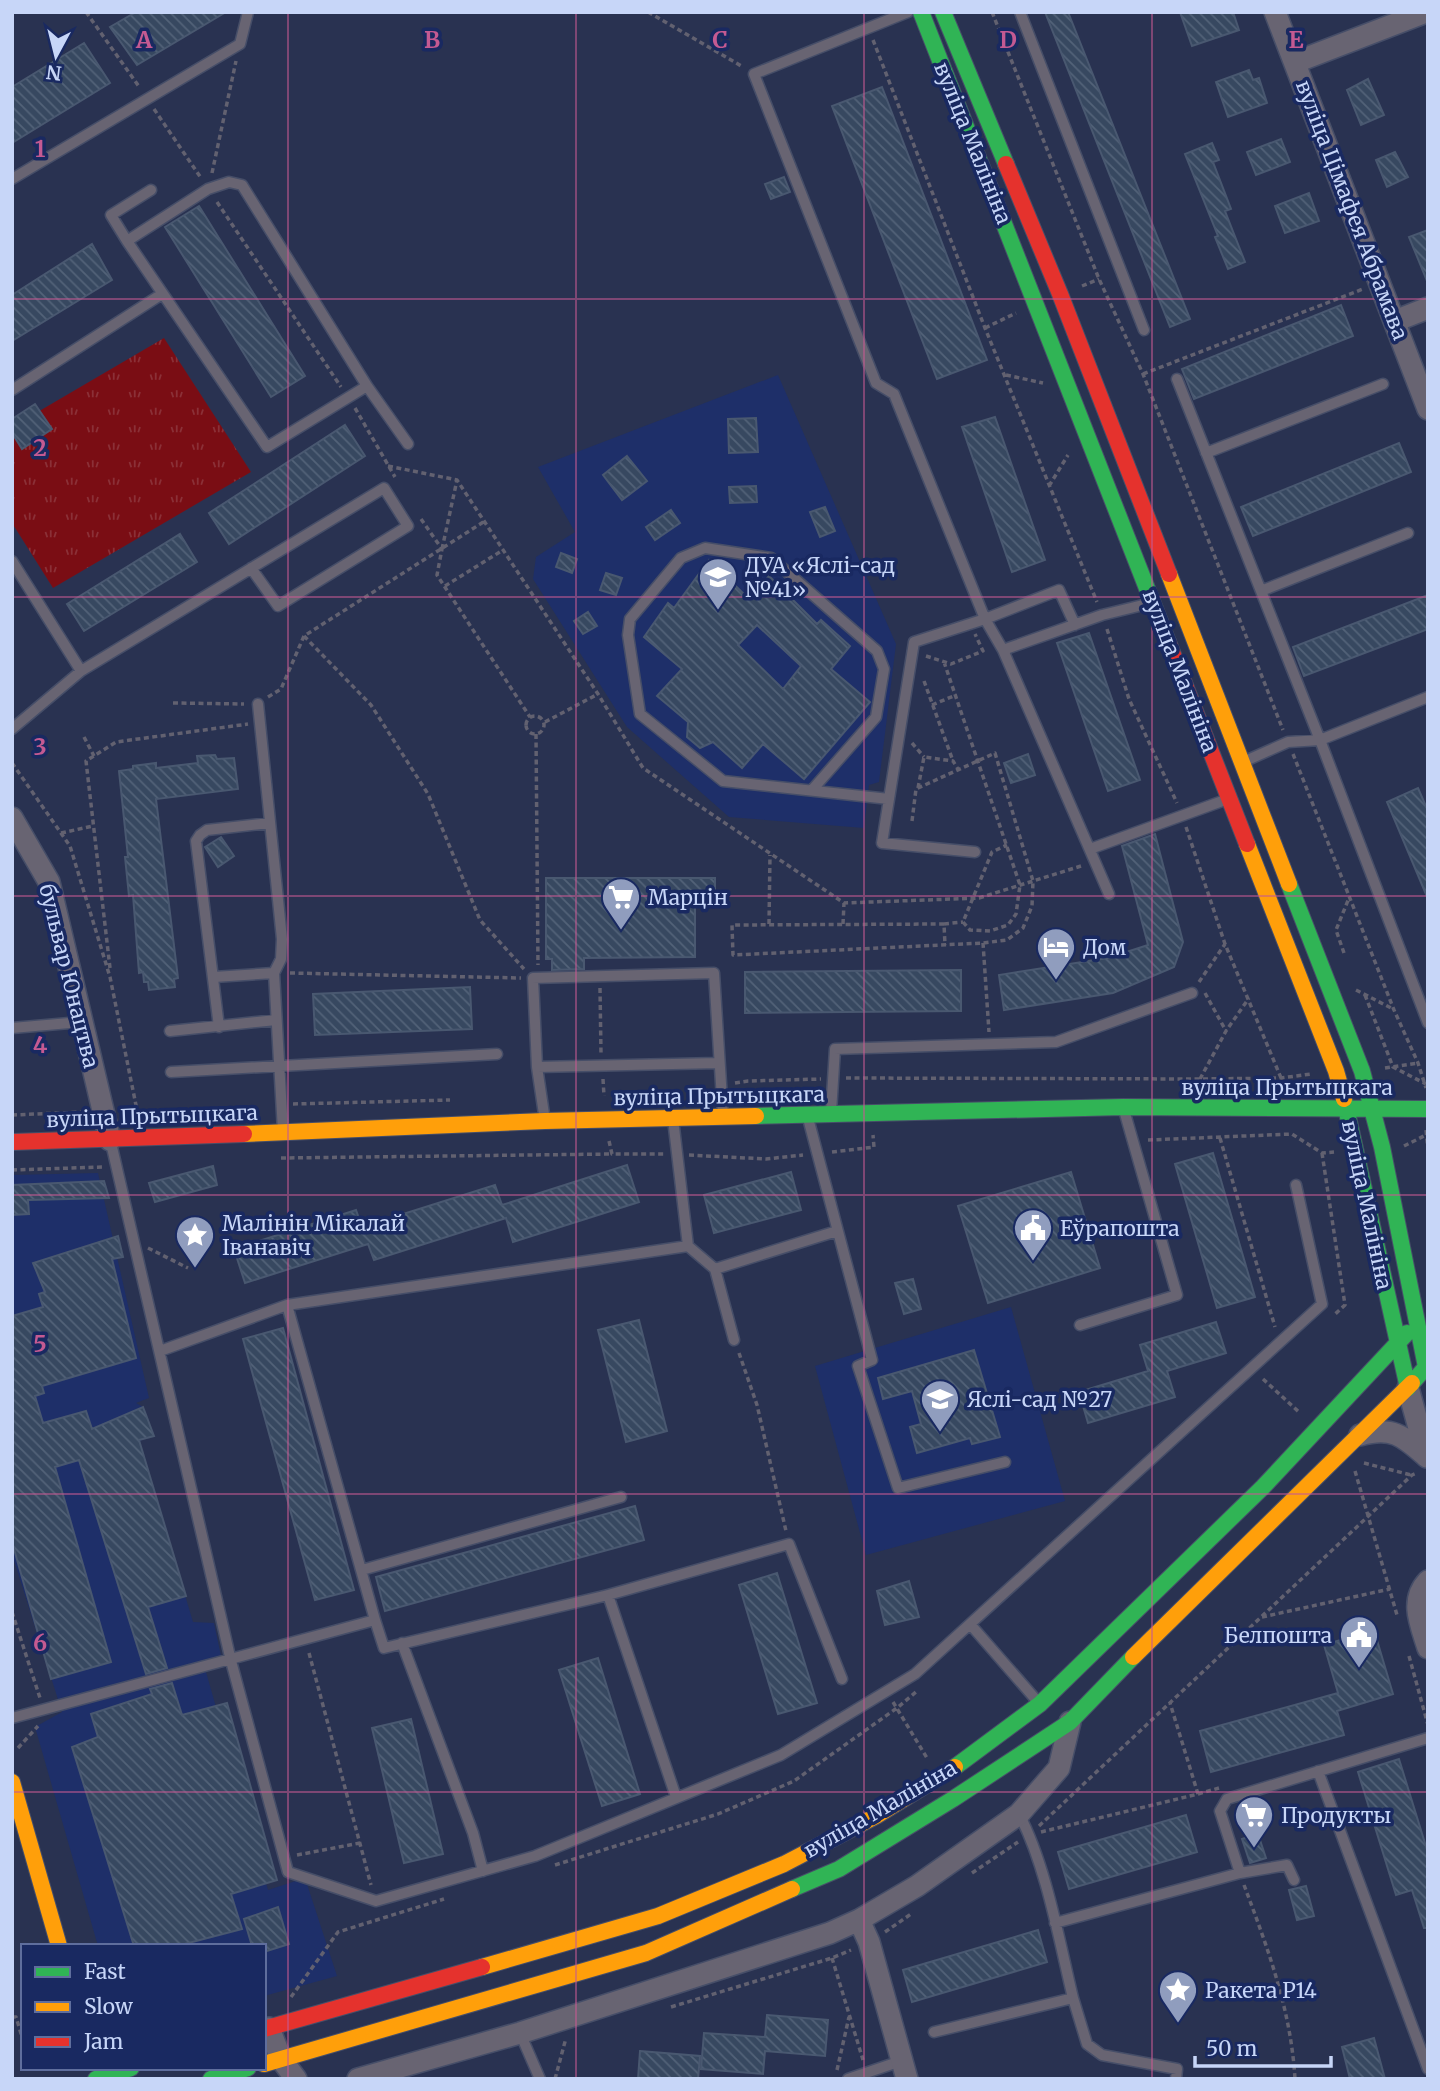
<svg xmlns="http://www.w3.org/2000/svg" width="1440" height="2091" viewBox="0 0 1440 2091" font-family="Merriweather,serif">
<defs>
<pattern id="park-tufts" width="24" height="20" patternUnits="userSpaceOnUse" patternTransform="scale(1.75)"><rect width="24" height="20" fill="#7a0d14"/><path d="M3 7l-1-3M5 7V3M7 7l1-3M15 17l-1-3M17 17v-4M19 17l1-3" fill="none" stroke="#8b3037"/></pattern>
<pattern id="building-back-hatch" width="6" height="6" patternUnits="userSpaceOnUse" patternTransform="scale(1.75)"><rect width="6" height="6" fill="#374860"/><path d="M-1 5l2 2M0 0l6 6M5-1l2 2" fill="none" stroke="#526278"/></pattern>
</defs>
<rect width="100%" height="100%" fill="#293251"/>
<path fill="#1e2f69" d="M778,375L896,644L879,782L869,785L864,828L729,817L627,727L533,579L536,557L575,532L538,467Z
M98,1173L149,1398L136,1403L143,1407L154,1436L139,1441L193,1622L214,1623L221,1656L204,1665L268,1890L305,1878L337,1976L264,1996V1946H98L35,1727L62,1712L12,1554V1175Z
M1011,1307L1065,1501L866,1555L815,1366Z"/>
<path fill="url(#park-tufts)" d="M164,338L251,472L53,588L12,523V427Z"/>
<path fill="url(#building-back-hatch)" stroke="#495870" stroke-width="2" fill-rule="evenodd" d="M136,12H226L137,65L110,27Z
M1045,12H1068L1190,319L1170,327Z
M1180,12H1233L1239,30L1192,46Z
M84,43L110,83L12,143V87Z
M1249,70L1253,80L1259,78L1267,103L1228,117L1216,82Z
M1368,79L1384,115L1361,125L1347,90Z
M882,87L987,360L937,379L832,106Z
M1281,139L1290,162L1256,175L1247,152Z
M1212,143L1219,160L1213,162L1231,209L1225,211L1245,262L1228,269L1215,237L1218,236L1185,154Z
M1395,152L1408,177L1387,187L1376,160Z
M784,177L790,192L771,199L765,184Z
M1309,193L1319,221L1285,233L1275,206Z
M199,206L305,376L271,397L165,227Z
M1428,230V280L1427,281L1409,237Z
M92,244L112,280L12,341V295Z
M1341,305L1353,336L1194,399L1182,369Z
M35,404L52,429L22,449L12,433V419Z
M995,417L1045,560L1012,572L962,427Z
M756,418L758,452L729,453L728,419Z
M345,425L365,456L229,544L209,513Z
M1399,443L1411,472L1253,536L1241,507Z
M627,456L647,481L622,500L603,475Z
M756,486L757,502L730,503L729,487Z
M825,507L835,531L820,537L810,512Z
M671,510L680,523L655,540L646,527Z
M180,534L197,562L84,631L67,604Z
M561,553L577,559L572,573L556,567Z
M709,560L749,599L769,576L817,624L821,620L850,646L831,669L870,702L804,779L763,744L742,768L713,742L700,748L687,737L688,722L657,696L682,669L644,637L668,603L674,608ZM757,625L801,666L783,689L738,645Z
M606,573L622,578L616,595L600,590Z
M1428,595V629L1304,676L1293,647Z
M588,612L597,626L583,634L574,621Z
M1089,633L1140,780L1108,791L1057,643Z
M1028,754L1035,775L1011,783L1004,763Z
M215,755L217,759L234,758L238,789L156,799L178,978L174,979L175,987L149,990L148,982H144L143,972L139,973L133,895L129,896L125,857H128L119,771L133,769V766L156,763V768L198,763L197,756Z
M1418,788L1428,811V899L1387,802Z
M1155,834L1183,942L1174,967L1113,993L1004,1010L999,975L1108,958L1148,945L1122,846Z
M221,837L234,856L218,867L205,847Z
M546,878H715V904H695V957L584,958V969L552,970V959H546Z
M961,970V1011L745,1013V972Z
M470,987L472,1029L315,1035L313,994Z
M1213,1153L1255,1297L1217,1308L1175,1164Z
M627,1165L639,1202L513,1242L506,1218L374,1260L368,1244L245,1283L234,1249L356,1210L362,1227L495,1185L502,1205Z
M213,1166L217,1185L155,1202L149,1183Z
M791,1172L801,1210L714,1233L704,1195Z
M1071,1172L1100,1268L988,1303L958,1206Z
M104,1181L109,1198L28,1200L29,1214L12,1215V1185Z
M118,1236L123,1257L112,1259L136,1358L42,1386L44,1393L35,1396L43,1423L86,1411L92,1429L143,1407L154,1436L139,1440L186,1596L148,1607L167,1668L146,1674L79,1460L55,1467L111,1662L51,1679L12,1542V1316L43,1307L39,1294L45,1292L33,1263Z
M913,1279L921,1309L904,1314L895,1283Z
M639,1320L667,1431L626,1442L598,1330Z
M1216,1322L1226,1353L1167,1371L1175,1397L1088,1423L1079,1392L1148,1371L1140,1345Z
M283,1328L354,1590L315,1600L243,1339Z
M974,1350L1000,1437L972,1444L970,1438L917,1453L910,1427L921,1424L912,1391L883,1399L878,1378Z
M635,1506L644,1540L385,1611L376,1577Z
M777,1573L817,1703L778,1714L739,1585Z
M909,1581L919,1617L885,1625L877,1591Z
M1374,1630L1393,1694L1337,1711L1344,1735L1211,1772L1200,1731L1338,1693L1324,1645Z
M598,1658L640,1794L602,1806L559,1670Z
M172,1683L182,1715L227,1703L277,1880L231,1894L242,1929L177,1946H134L72,1747L98,1737L91,1714L152,1694L150,1689Z
M411,1719L443,1854L404,1863L372,1728Z
M1399,1759L1428,1853V1928H1424L1412,1890L1396,1895L1358,1772Z
M1186,1815L1197,1852L1069,1889L1058,1852Z
M1258,1834L1266,1858L1250,1863L1242,1839Z
M1306,1886L1314,1916L1297,1920L1289,1890Z
M278,1907L289,1944L264,1952V1946H252L244,1919Z
M1038,1930L1047,1962L912,2002L903,1970Z
M767,2015L828,2020L825,2056L765,2051L763,2074L701,2069L704,2033L765,2037Z
M1374,2038L1385,2079H1350L1342,2047Z
M640,2051L700,2056L698,2079H638Z"/>
<g fill="none" stroke-linecap="round" stroke-linejoin="round">
<g stroke="#464e68" stroke-width="13">
<path id="lane" d="M908,12L754,74L876,383L894,394L985,619L1003,650L1109,894
M1020,12L1144,330
M12,179L240,44L248,12
M127,241L111,215L151,190
M1177,379L1320,740L1428,1023
M367,386L242,185L229,182L208,189L127,241L267,447L367,386L408,444
M12,390L162,294
M1206,453L1383,384
M12,561L81,671
M1261,591L1408,533
M1003,650L1102,615L1151,603
M258,704L282,939L281,959L274,973L283,1131
M12,729L81,671L384,488L408,526L278,606L251,568
M1243,762L1288,742L1320,740L1428,697
M812,790L876,717L884,669L877,651L771,558L705,548L681,558L630,619L628,635L640,714L723,781L889,799
M1090,849L1228,799
M975,852L882,843L914,642L985,619L1059,590L1075,625
M214,977L274,973
M219,1027L196,841L200,835L207,830L270,823
M12,1028L81,1022
M170,1031L276,1020
M537,1067L718,1063
M171,1072L497,1054
M831,1112L835,1049L1056,1042L1192,993
M808,1118L872,1360L858,1366L898,1488L1005,1462
M673,1119L688,1246L715,1269L734,1340
M545,1121L537,1067L533,978L714,973L723,1115
M111,1143L231,1661L288,1872L376,1901L535,1856L781,1755L915,1674L1322,1304L1296,1185
M715,1269L837,1231
M287,1305L375,1620
M1080,1325L1177,1295L1124,1110
M160,1351L287,1305L688,1246
M362,1570L621,1497
M608,1595L676,1797
M970,1624L1038,1702
M402,1643L473,1833L483,1871
M12,1718L375,1620L384,1648L608,1595L789,1544L842,1679
M1318,1771L1428,2069
M1240,1873L1287,1865L1294,1880
M1055,1923L1240,1873L1220,1811L1227,1799L1428,1738
M1073,1998L1087,2044L1102,2055L1177,2069L1176,2079
M934,2032L1073,1998C1059,1940 1046,1865 1019,1814
M520,2033L540,2079
M848,2079L901,2061"/>
</g>
<g stroke="#464e68" stroke-width="24">
<path id="street" d="M1275,12L1428,409
M1296,62L1426,12
M1395,321L1428,308
M12,818L49,882L110,1140
M1408,1388L1427,1457
M1360,1435C1393,1426 1403,1436 1427,1457
M1428,1581C1409,1601 1421,1625 1428,1648
M269,2028L281,2059L296,2079
M358,2079L520,2033L830,1933L859,1920
M907,2079L869,1942L859,1920L917,1886L1019,1814L1059,1768L1070,1722"/>
</g>
<g stroke="#464e68" stroke-width="18">
<path id="fast" d="M921,12L1168,642
M943,12L1006,164
M1289,884L1362,1071L1382,1147L1426,1367L1412,1383
M1344,1099L1408,1388
M756,1116L1123,1107L1428,1109
M955,1767L1040,1704L1263,1487L1407,1333
M792,1889L839,1869L953,1799L1070,1722L1133,1657
M96,2079L131,2068
M211,2079L248,2068"/>
</g>
<g stroke="#464e68" stroke-width="18">
<path id="slow" d="M1169,574L1289,884
M1247,844L1336,1071L1344,1099
M244,1134L545,1121L756,1116
M1133,1657L1412,1383
M12,1782L59,1946
M482,1967L658,1916L784,1864L876,1816L955,1767
M264,2064L646,1953L792,1889"/>
</g>
<g stroke="#464e68" stroke-width="18">
<path id="jam" d="M1006,164L1060,294L1169,574
M1168,642L1247,844
M12,1142L244,1134
M264,2029L482,1967"/>
</g>
<path stroke="#626170" stroke-width="3.5" stroke-dasharray="5 3.5" stroke-linecap="butt" d="M86,12L140,88
M648,12L743,67
M992,12L1099,279L1143,374L1283,730
M873,40L985,328L1097,602
M154,109L201,178
M212,173L236,61
M217,202L341,387
M1082,286L1099,279
M985,328L1016,313
M1143,374L1363,289
M1006,375L1043,383
M355,408L395,477
M388,466L457,480L598,694L643,768L844,903L979,898L1081,866
M1049,486L1068,455
M421,519L442,549L437,575L530,717
M442,549L457,480
M445,586L503,550
M1107,629L1129,699L1177,803
M304,636L371,705L428,794L480,920L524,969
M926,656L951,664L983,651L975,634
M944,662L1020,885L1016,914L1008,925L990,931L970,930L963,922L992,852L1007,845
M924,681L953,761
M268,697L281,689L304,636L485,521
M173,703L244,704
M932,705L956,695
M526 725a9 9 0 1 1 18 0a9 9 0 1 1-18 0Z
M545,722L598,694
M536,734L538,965
M84,737L94,756
M912,743L924,757
M1293,754L1394,1010L1418,1063L1426,1088
M12,763L70,846L110,977L138,1115
M918,788L924,757L953,761L958,769
M912,821L916,789L995,753L1033,881L1032,906L1023,928L1007,940L983,943L733,955L732,925L944,924L945,945
M1186,827L1225,944L1284,1085
M61,833L93,826
M769,924L770,855
M843,924L844,903
M944,924L963,922
M983,943L989,1032
M1344,953L1336,930L1349,898
M110,968L86,761L116,742L248,724
M290,973L521,978
M1199,982L1225,944
M600,988L601,1054
M1356,990L1393,1009
M1205,993L1226,1031
M1365,995L1393,1067L1426,1084
M1385,1068L1418,1063
M846,1078L1200,1079L1281,1078L1311,1074
M603,1079L604,1096
M1200,1079L1226,1031L1249,998
M735,1083L748,1081L821,1079
M293,1104L450,1100
M12,1115L84,1112
M1426,1130L1428,1150
M1220,1138L1275,1327
M1148,1140L1292,1134L1322,1153L1334,1152
M609,1141L612,1154H664
M1404,1146L1426,1135
M832,1152L874,1147L873,1135
M1322,1153L1345,1305L1333,1316
M689,1155L766,1159L803,1155
M281,1158L612,1154
M12,1170L102,1167
M148,1248L188,1268
M739,1353L757,1405L786,1531
M1263,1379L1300,1413
M1364,1463L1411,1475
M1355,1471L1397,1615
M12,1612L40,1698
M1262,1617L1390,1589
M309,1653L371,1885
M1409,1656L1428,1725
M893,1702L927,1758
M18,1748L38,1726
M1198,1794L1219,1788
M1039,1826L1412,1475L1417,1473
M1041,1832L1198,1794L1170,1703
M297,1855L360,1843
M555,1865L718,1814L794,1781L897,1708L917,1691
M972,1873L1018,1842
M1244,1885C1268,1949 1291,2010 1295,2079
M885,1932L911,1914
M832,1958L863,2060
M291,1997L338,1932L444,1899
M671,2007L832,1958L851,1950
M12,2017H16L22,2037
M837,2070L849,2017
M555,2079L566,2038"/>
<use href="#lane" stroke="#686472" stroke-width="10"/>
<use href="#street" stroke="#686472" stroke-width="21"/>
<use href="#fast" stroke="#30b455" stroke-width="16"/>
<use href="#slow" stroke="#ff9f0a" stroke-width="16"/>
<use href="#jam" stroke="#e5322d" stroke-width="16"/>
</g>
<path fill="none" stroke="#c45a92" stroke-width="2" stroke-opacity="0.55" d="M288,12V2079M576,12V2079M864,12V2079M1152,12V2079M12,299H1428M12,597H1428M12,896H1428M12,1195H1428M12,1494H1428M12,1792H1428"/>
<defs>
<g id="school-pin" transform="scale(2.0125)"><path d="M0 17L-7.5 6A9.5 9.5 0 1 1 7.5 6Z" fill="#909dbe" stroke="#192961"/><path d="M0-5L7-2L0 1L-7-2ZM-4 1L0 2.5L4 1V4Q0 6-4 4Z" fill="#fff"/></g>
<g id="supermarket-pin" transform="scale(2.0125)"><path d="M0 17L-7.5 6A9.5 9.5 0 1 1 7.5 6Z" fill="#909dbe" stroke="#192961"/><path d="M-6-5.5h2.5l.6 2H6L4.5 2H-2.5L-4.4-4H-6ZM-1.5 3.2a1.3 1.3 0 1 0 .1 0ZM3 3.2a1.3 1.3 0 1 0 .1 0Z" fill="#fff"/></g>
<g id="hotel-pin" transform="scale(2.0125)"><path d="M0 17L-7.5 6A9.5 9.5 0 1 1 7.5 6Z" fill="#909dbe" stroke="#192961"/><path d="M-6-4.5h1.5V1H6V5H4.5V3h-9V5H-6ZM-4 0a1.8 1.8 0 1 1 3.6 0ZM.5 0V-2.5h3Q6-2.5 6 0Z" fill="#fff"/></g>
<g id="civic-pin" transform="scale(2.0125)"><path d="M0 17L-7.5 6A9.5 9.5 0 1 1 7.5 6Z" fill="#909dbe" stroke="#192961"/><path d="M-.6-6.5H3V-4.5H.6V-3L4-1V1h2V6H-6V1h2V-1L-.6-3ZM-1.2 2.5V6h2.4V2.5Z" fill="#fff"/></g>
<g id="sight-pin" transform="scale(2.0125)"><path d="M0 17L-7.5 6A9.5 9.5 0 1 1 7.5 6Z" fill="#909dbe" stroke="#192961"/><path d="M0-6L1.8-2.2L6-1.7L2.9 1.2L3.7 5.4L0 3.3L-3.7 5.4L-2.9 1.2L-6-1.7L-1.8-2.2Z" fill="#fff"/></g>
</defs>
<g fill-rule="evenodd">
<use href="#school-pin" x="718" y="577"/>
<use href="#supermarket-pin" x="621" y="897"/>
<use href="#hotel-pin" x="1056" y="947"/>
<use href="#civic-pin" x="1033" y="1228"/>
<use href="#sight-pin" x="195" y="1235"/>
<use href="#school-pin" x="940" y="1399"/>
<use href="#civic-pin" x="1359" y="1635"/>
<use href="#supermarket-pin" x="1254" y="1815"/>
<use href="#sight-pin" x="1178" y="1990"/>
</g>
<g text-anchor="middle" dominant-baseline="central" stroke-width="7" stroke-linejoin="round" paint-order="stroke">
<g font-size="21" fill="#c7d6f8" stroke="#192961">
<text transform="translate(973 143) rotate(68)">вуліца Малініна</text>
<text transform="translate(1352 210) rotate(69)">вуліца Цімафея Абрамава</text>
<text transform="translate(1180 671) rotate(69)">вуліца Малініна</text>
<text transform="translate(69 976) rotate(76)">бульвар Юнацтва</text>
<text x="1287" y="1087">вуліца Прытыцкага</text>
<text transform="translate(719 1096) rotate(-1)">вуліца Прытыцкага</text>
<text transform="translate(152 1116) rotate(-2)">вуліца Прытыцкага</text>
<text transform="translate(1367 1205) rotate(78)">вуліца Малініна</text>
<text transform="translate(880 1809) rotate(-30)">вуліца Малініна</text>
</g>
<g font-size="21" fill="#c7d6f8" stroke="#192961" text-anchor="start">
<text x="745" y="565">ДУА «Яслі-сад<tspan x="745" dy="24">№41»</tspan></text>
<text x="648" y="897">Марцін</text>
<text x="1083" y="947">Дом</text>
<text x="222" y="1223">Малінін Мікалай<tspan x="222" dy="24">Іванавіч</tspan></text>
<text x="1060" y="1228">Еўрапошта</text>
<text x="967" y="1399">Яслі-сад №27</text>
<text x="1332" y="1635" text-anchor="end">Белпошта</text>
<text x="1281" y="1815">Продукты</text>
<text x="1205" y="1990">Ракета Р14</text>
</g>
</g>
<g font-size="23" text-anchor="middle" font-weight="bold" fill="#c45a92" stroke="#192961" stroke-width="7" stroke-linejoin="round" paint-order="stroke">
<text x="144" y="48">A</text>
<text x="432" y="48">B</text>
<text x="720" y="48">C</text>
<text x="1008" y="48">D</text>
<text x="1296" y="48">E</text>
<text x="40" y="157">1</text>
<text x="40" y="456">2</text>
<text x="40" y="755">3</text>
<text x="40" y="1053">4</text>
<text x="40" y="1352">5</text>
<text x="40" y="1651">6</text>
</g>
<rect width="1440" height="2091" fill="none" stroke="#c7d6f8" stroke-width="28"/>
<rect x="21" y="1944" width="245" height="126" fill="#192961" stroke="#5f6e9d" stroke-width="2"/>
<rect x="35" y="1967" width="35" height="10" fill="#30b455" stroke="#5f6e9d" stroke-width="2"/>
<text x="84" y="1979" font-size="21" fill="#c7d6f8">Fast</text>
<rect x="35" y="2002" width="35" height="10" fill="#ff9f0a" stroke="#5f6e9d" stroke-width="2"/>
<text x="84" y="2014" font-size="21" fill="#c7d6f8">Slow</text>
<rect x="35" y="2037" width="35" height="10" fill="#e5322d" stroke="#5f6e9d" stroke-width="2"/>
<text x="84" y="2049" font-size="21" fill="#c7d6f8">Jam</text>
<g transform="translate(56 56) rotate(187)" stroke="#192961" stroke-width="5" paint-order="stroke">
<path d="M0-5L12 26L0 18L-12 26Z" fill="#c7d6f8"/>
<text y="-10" font-size="19" font-weight="bold" text-anchor="middle" fill="#c7d6f8">N</text>
</g>
<path d="M1195 2056v10h136v-10" fill="none" stroke="#c7d6f8" stroke-width="3.5"/>
<text x="1206" y="2056" font-size="21" fill="#c7d6f8" stroke="#192961" stroke-width="5" paint-order="stroke">50 m</text>
</svg>
